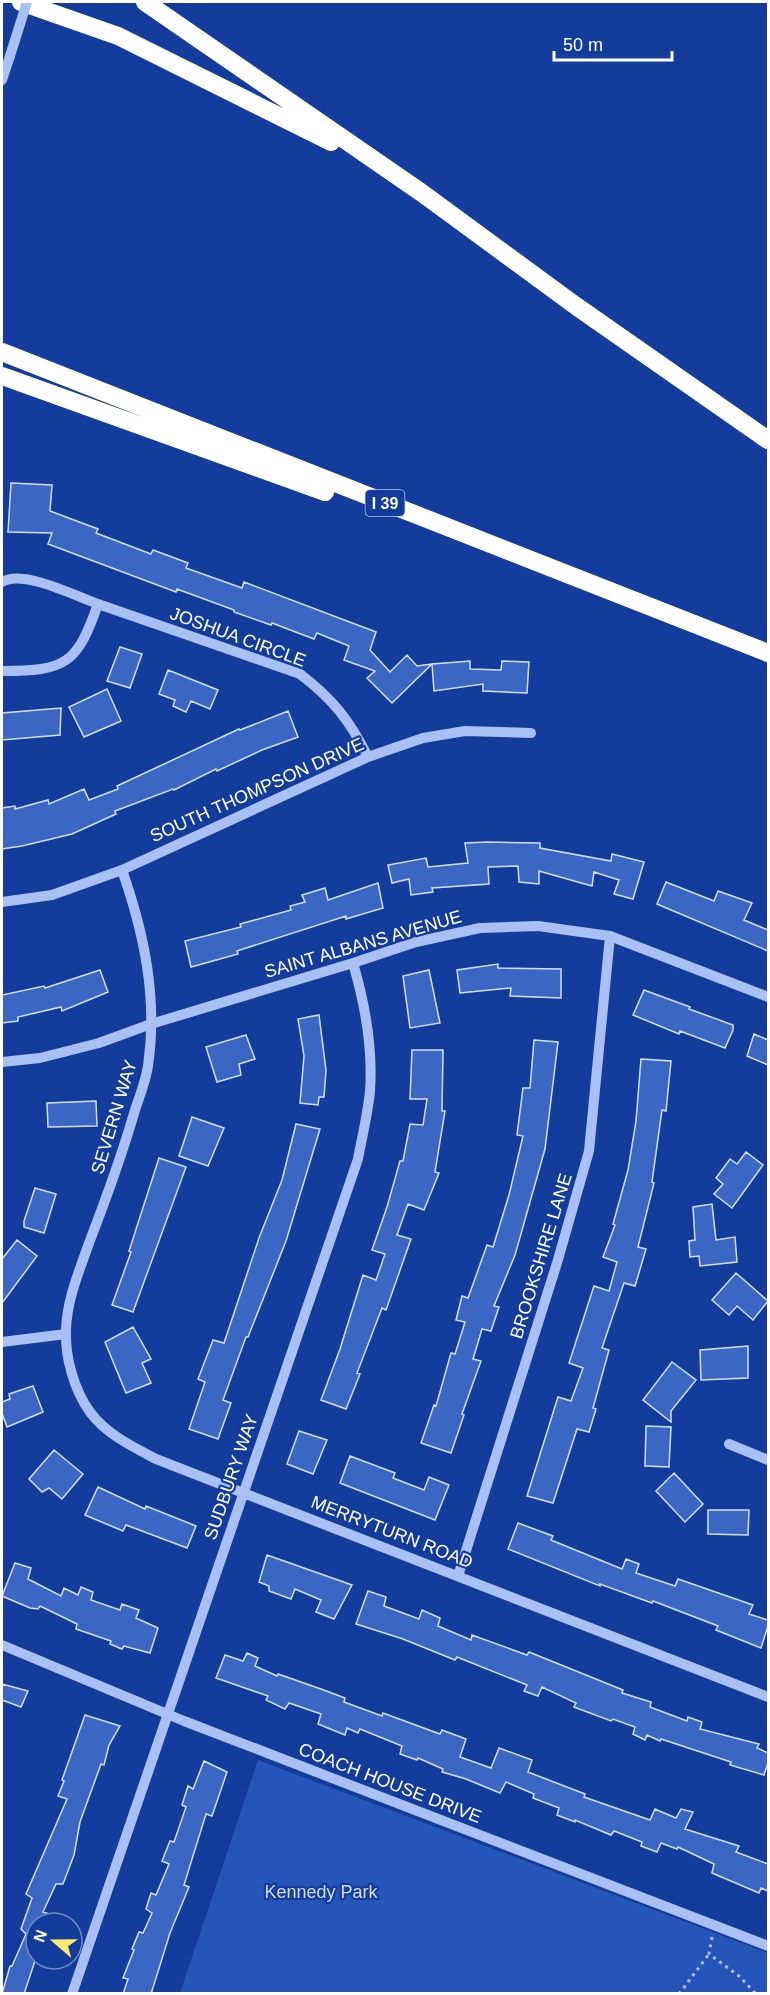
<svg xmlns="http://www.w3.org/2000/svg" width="770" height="1995" viewBox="0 0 770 1995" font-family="Arial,sans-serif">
<rect width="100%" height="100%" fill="#133c9c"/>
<path fill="#2655ba" d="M258,1760L768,1953V1993H180Z"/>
<path fill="#3c66c3" stroke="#d1dffd" stroke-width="1.5" d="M11,483L52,485L50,511L98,529L96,533L151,554L153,550L188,563L186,568L242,588L244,582L376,632L370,650L390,672L407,655L417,666L432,664L392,703L367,678L375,671L344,660L349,646L317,633L314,639L272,623L271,625L234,612V610L177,589L176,592L48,544L52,533L8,532Z
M120,647L142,654L130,688L107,681Z
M470,661V669L501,670L502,661L529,662L527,693L483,691V684L434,691L432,664Z
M168,670L218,690L210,709L191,701L186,712L173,706L175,700L159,694Z
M107,689L121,721L84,737L69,707Z
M61,708L60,735L2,740V713Z
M288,711L298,737L262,750L217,771L216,769L174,790L173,789L115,811L116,814L72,834L22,846L2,849V808L15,806V809L48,800L49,804L84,789L89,800L118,789L117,786L239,729L240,730Z
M487,842L540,843V848L611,861L612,854L644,862L633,899L614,894L619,880L594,872L592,886L539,871V884L519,882L518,866L488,867L489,884L432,888L433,892L411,895L409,879L392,883L388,865L426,858L428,867L468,863L465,843Z
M666,882L714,901L718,891L752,903L744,920L768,930V951L657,904Z
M378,883L383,908L346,919V916L237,951L238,954L191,967L185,941L241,927L240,924L291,910L290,906L305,902L302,895L325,888L328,900Z
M498,964V968L561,969V998L510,996L511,988L460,993L457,970Z
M100,970L108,992L62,1011L61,1007L18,1017V1021L2,1023V995L44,986L45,988Z
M429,970L440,1023L410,1028L403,976Z
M644,990L690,1007L689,1009L733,1025V1030L725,1048L680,1031L679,1034L633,1015Z
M319,1015L326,1070L324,1097H319L318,1105L300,1103L304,1056L298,1019Z
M754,1034L768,1040V1065L747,1056Z
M246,1035L255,1059L239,1064L241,1075L217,1082L206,1047Z
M534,1040L558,1042L545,1149L515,1255L494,1306L499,1307L491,1331L482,1329L473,1359L481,1361L462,1414L464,1415L451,1453L421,1443L434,1405L436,1406L451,1353L455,1354L465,1322L456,1320L462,1296L468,1298L487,1245L493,1247L509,1195L523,1136L517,1135L523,1088H530Z
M412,1050H443L442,1111H445L435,1172L439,1173L424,1210L408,1204L397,1235L411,1239L386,1310L382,1308L357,1373L360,1374L346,1409L321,1400L340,1349L363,1275L376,1280L385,1254L372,1250L387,1207L400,1161H403L410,1124L423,1125L427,1099H410Z
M641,1059L671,1061L666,1111L662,1110L652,1182L654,1183L638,1247L646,1249L635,1286L624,1283L602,1348L609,1350L593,1408L596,1409L589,1432L577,1429L553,1503L527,1496L558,1397L571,1401L583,1368L569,1363L594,1286L609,1291L617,1262L603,1257L615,1225L613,1224L628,1170L636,1121Z
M96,1101L97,1126L48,1127L47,1103Z
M192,1117L224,1128L208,1166L179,1156Z
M296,1124L320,1129L286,1241L248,1337H246L223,1400L231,1403L218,1439L189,1429L205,1382L198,1379L213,1340L224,1343L259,1238L282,1180Z
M746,1152L763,1165L732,1208L714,1194L723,1184L716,1178L730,1159L737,1164Z
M159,1158L186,1167L133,1312L112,1305L131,1252L129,1251Z
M35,1188L56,1194L44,1233L24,1227V1221Z
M712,1204L716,1240L735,1237L737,1262L700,1266L699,1256L690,1257L689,1241L695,1240L693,1207Z
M17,1240L37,1256L2,1303V1259Z
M736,1273L768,1301L753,1320L737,1306L729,1315L712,1300Z
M133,1327L151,1359L142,1363L151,1383L126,1393L105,1342Z
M748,1346V1378L701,1380L700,1350Z
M672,1362L696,1380L671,1411V1422L643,1400Z
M33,1386L43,1412L7,1427L2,1413V1402L10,1399L9,1394Z
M646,1426L671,1427L669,1467L645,1466Z
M299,1431L327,1440L313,1474L287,1464Z
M54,1450L83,1474L62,1499L49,1488L42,1492L29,1479Z
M350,1456L395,1473L393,1478L424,1490L429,1477L449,1485L435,1520L340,1483Z
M674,1473L703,1504L685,1522L656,1491Z
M98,1487L145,1509L146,1506L196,1526L187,1548L126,1525L123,1531L85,1515Z
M708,1510H749L748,1535L708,1534Z
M518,1523L553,1536L551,1540L622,1569L626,1559L639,1564L636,1573L675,1586L678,1579L753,1605L749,1614L768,1620V1626L761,1648L716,1630L718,1626L653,1601L652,1603L600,1584V1586L508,1549Z
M267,1555L352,1585L334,1619L316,1612L321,1600L295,1589L291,1599L269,1591V1586L259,1582Z
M15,1563L31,1568L28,1579L61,1596L64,1588L78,1595L81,1587L93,1592L91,1600L120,1610L122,1604L139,1610L136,1618L158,1628L150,1653L124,1646L122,1649L110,1644L111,1641L76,1629L77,1624L40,1606L38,1609L30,1608L2,1596Z
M368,1591L386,1597L384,1606L419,1619L422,1610L440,1618L438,1626L471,1640L472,1635L527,1655L529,1652L623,1690L622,1693L651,1702L650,1707L687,1721L688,1717L702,1722L700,1729L759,1744L757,1748L768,1753V1763L764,1775L730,1765L731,1762L661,1739L660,1741L647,1735L645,1740L633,1734L635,1727L613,1719L611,1721L574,1707L576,1703L542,1687L538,1696L524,1691L527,1685L457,1657L455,1660L403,1639L356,1624Z
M247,1653L258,1658L255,1666L277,1676L278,1674L321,1689L345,1698L344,1702L382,1716L383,1713L440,1734L442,1730L466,1739L460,1757L491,1768L499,1748L532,1760L528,1772L585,1794L584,1797L650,1820L655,1809L676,1818L681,1809L693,1812L685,1829L739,1846L736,1852L768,1864V1891L761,1888L759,1893L712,1873L714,1864L678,1847L677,1849L661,1843L657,1852L641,1846L642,1842L614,1831L611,1835L575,1820V1822L557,1815L559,1808L533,1798L534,1794L506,1782L500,1793L466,1779L442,1772L443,1769L418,1758L417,1760L400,1754L402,1746L360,1729L358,1733L347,1728L345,1735L318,1724L321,1714L289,1703L285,1709L266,1700L268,1696L216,1678L225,1655L243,1661Z
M2,1684L28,1691L21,1707L2,1700Z
M85,1715L120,1726L109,1745L104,1765L101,1764L80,1822L74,1855L63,1884H56L43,1912L68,1920V1923H36V1958L24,1994H2L10,1966H12L26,1934L21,1929L32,1898L26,1894L67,1799L58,1796L64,1781L62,1780Z
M204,1761L227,1772L212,1816L206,1814L184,1885L189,1887L170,1933L151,1994H123L128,1979L123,1978L134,1950L132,1949L139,1932L143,1933L152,1913L146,1909L151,1893L156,1895L169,1864L162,1861L170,1841L174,1842L186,1807L182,1805L188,1786L193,1789Z"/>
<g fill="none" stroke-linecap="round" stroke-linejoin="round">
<path stroke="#a8c0f4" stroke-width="3" stroke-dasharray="3 4.5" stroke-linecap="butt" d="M712,1937L709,1954L739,1976L756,1994
M679,1994L709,1954"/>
<path stroke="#a8c0f4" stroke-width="10" d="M2,80L10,56
M2,582C23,569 75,596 98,604C77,664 66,671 2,671
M98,604L300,674C333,699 350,721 368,757
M122,870C144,933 158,998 148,1066C146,1080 140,1095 135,1110C122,1155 106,1199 89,1243C79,1272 67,1299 66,1330C65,1357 74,1390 90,1412C106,1434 133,1447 156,1459L768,1697
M2,902L52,895L122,870L368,757L423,738L465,731L531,733
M2,1062L40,1058L99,1043L151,1024L353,963L416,942L480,928L538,926L610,936L768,997
M2,1342L66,1334
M729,1444L768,1460
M458,1576L557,1263L589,1151L610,936
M2,1645L184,1721L768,1946
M72,1994L358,1159C362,1137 368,1113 370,1091C373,1048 365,1004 353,963"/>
<path stroke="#fff" stroke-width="18" d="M21,2L118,36L331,142
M145,2L422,193L576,306L768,440
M2,352L768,653
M2,376L325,492"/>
<path stroke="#a8c0f4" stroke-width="10" d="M10,56L27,2"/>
</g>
<g text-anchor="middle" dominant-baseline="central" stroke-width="4.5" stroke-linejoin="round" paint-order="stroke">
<rect fill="#133c9c" stroke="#b8c4e1" stroke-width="1.5" x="365.5" y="490" width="39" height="26" rx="4.5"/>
<g font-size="16" font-weight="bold" fill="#fff">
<text x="385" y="503">I 39</text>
</g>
<g font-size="18" fill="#fff" stroke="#133c9c">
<text transform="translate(238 637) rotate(20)">JOSHUA CIRCLE</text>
<text transform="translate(257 790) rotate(-24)">SOUTH THOMPSON DRIVE</text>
<text transform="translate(363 944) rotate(-16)">SAINT ALBANS AVENUE</text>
<text transform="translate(114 1117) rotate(-73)">SEVERN WAY</text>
<text transform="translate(541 1256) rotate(-73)">BROOKSHIRE LANE</text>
<text transform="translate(231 1477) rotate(-71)">SUDBURY WAY</text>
<text transform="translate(392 1532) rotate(21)">MERRYTURN ROAD</text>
<text transform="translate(390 1783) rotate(21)">COACH HOUSE DRIVE</text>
</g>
<g font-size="18" fill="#d1dffd" stroke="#133c9c">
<text x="321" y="1892">Kennedy Park</text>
</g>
</g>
<rect width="770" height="1995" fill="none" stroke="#ffffff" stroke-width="6"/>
<g transform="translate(54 1941) rotate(290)"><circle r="28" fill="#133c9c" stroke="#718ac4" stroke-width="1.5"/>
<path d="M0-4.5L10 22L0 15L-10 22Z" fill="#ffe86b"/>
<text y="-9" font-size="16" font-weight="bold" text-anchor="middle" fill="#ffffff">N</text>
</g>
<path d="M554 51v9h118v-9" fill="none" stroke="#ffffff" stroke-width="3"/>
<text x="563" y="51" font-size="18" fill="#ffffff" stroke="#133c9c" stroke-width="4.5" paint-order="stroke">50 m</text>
</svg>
